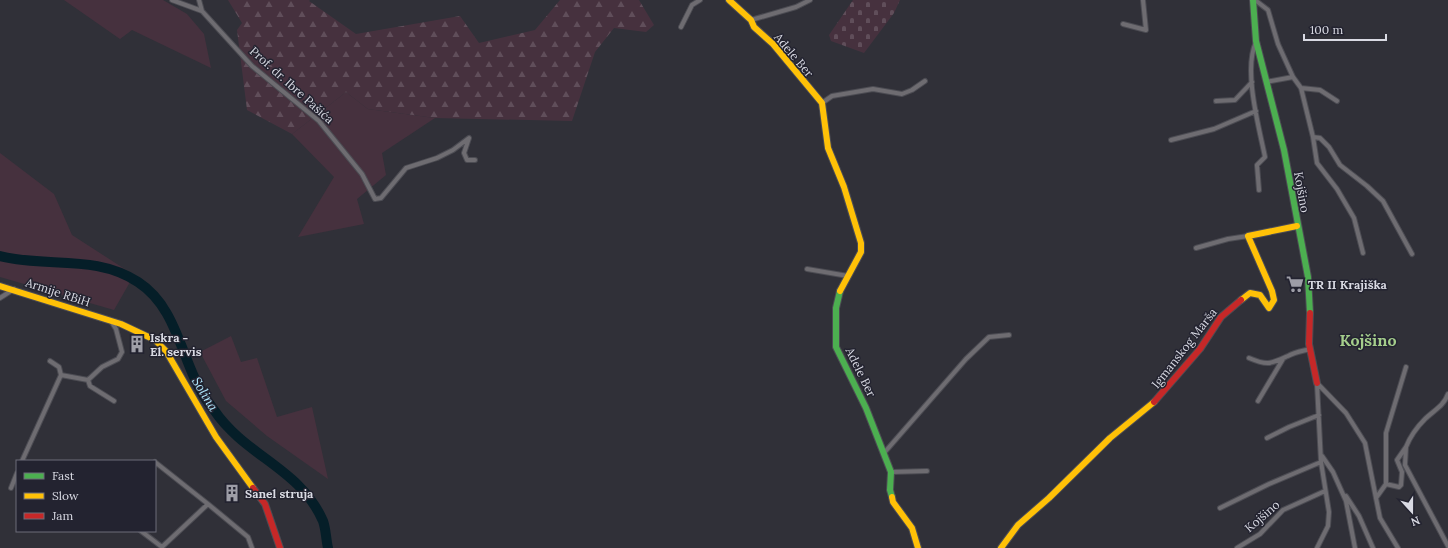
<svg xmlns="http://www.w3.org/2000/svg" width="1448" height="548" viewBox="0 0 1448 548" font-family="Lora,serif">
<defs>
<pattern id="forest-firs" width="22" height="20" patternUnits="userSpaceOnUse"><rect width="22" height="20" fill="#46313e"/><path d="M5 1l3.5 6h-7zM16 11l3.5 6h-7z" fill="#604e5a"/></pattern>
<pattern id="cemetery-stones" width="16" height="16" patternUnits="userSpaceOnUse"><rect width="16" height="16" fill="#46313e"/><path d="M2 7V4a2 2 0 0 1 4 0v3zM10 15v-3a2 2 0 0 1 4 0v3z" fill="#604e5a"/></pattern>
</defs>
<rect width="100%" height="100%" fill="#303038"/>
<path fill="#46313e" d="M64,0H163L187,14L204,34L211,68L132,30L120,39Z
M346,92L368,109L435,118L382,153L386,175L357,199L364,224L298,237L334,177L292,134Z
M0,153L54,194L72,235L134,275L114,310L0,277Z
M231,336L241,362L257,358L277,417L312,407L328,479L267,436L226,401L200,352Z"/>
<path fill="url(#forest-firs)" d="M228,0H310L309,1L356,34L460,16L479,43L535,30L560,0H639L654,25L646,32L614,28L595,52L572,121L435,118L368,109L346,92L292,134L247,110L237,30L242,23Z"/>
<path fill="url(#cemetery-stones)" d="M853,0H900L894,13L864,53L831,41L829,35Z"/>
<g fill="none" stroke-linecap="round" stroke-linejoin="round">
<path stroke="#051e28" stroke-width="10" d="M0,256C47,268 96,254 138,282C172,304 179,345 195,379C200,390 207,401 214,410C246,457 300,468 323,521C326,529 326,540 328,548"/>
<g stroke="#4c4c53" stroke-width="6">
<path id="street" d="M172,0L202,11L252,66L319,121L362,174L375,199L381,198L406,168L437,158L453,150L469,138L464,153L467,160H475
M199,0L202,11
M1255,0L1268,10L1278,44L1293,77L1301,88L1313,137L1320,138L1329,147L1340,165L1367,186L1383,201L1412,254
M751,20L796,7L810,0
M1123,24L1146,30L1143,0
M681,27L692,5L700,0
M1256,42C1243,70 1259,127 1265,157L1257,165L1259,190
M1266,82L1293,77
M1301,88L1320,90L1337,101
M1216,101L1235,100L1252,82
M822,103L832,96L873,89L902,94L912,90L925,81
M1313,137L1317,163L1337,189L1354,218L1363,253
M1171,140L1214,129L1256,111
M1196,248L1228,239L1248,236
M807,269L848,276
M0,298L14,289
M1249,358C1268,366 1270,364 1288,356C1295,352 1303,351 1310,349
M50,361L59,367L61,375
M88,380L90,386L114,401
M1317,383L1346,413L1365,443L1380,518L1398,548
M1258,401L1283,359
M1267,438L1289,427L1319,415
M1406,447C1410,437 1417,427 1425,419C1433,411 1444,406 1448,394
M884,453L966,359L989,337L1009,335
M1322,456L1333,472L1346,501L1355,548
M22,461L61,375L88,380L102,367L118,359L122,352L116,329L111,321
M155,462L208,504
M891,472L927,471
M1386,484V433L1406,367
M11,488L17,473
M1346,496L1359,516L1373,548
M1376,498L1386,484L1399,487L1401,485L1402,472L1397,460L1406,447L1405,465L1448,546
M1220,508L1269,484L1321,462
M141,531L162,547L208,504L248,537L252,548
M1237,548L1260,534L1283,510L1325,491
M1317,548L1328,526L1329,512L1321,462L1317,384"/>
</g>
<g stroke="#4c4c53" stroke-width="8">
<path id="fast" d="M1253,0L1256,41L1284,150L1308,277L1310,313
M840,291L836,308V347L866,408L891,472L890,490L892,497"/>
</g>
<g stroke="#4c4c53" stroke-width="8">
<path id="slow" d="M729,0L751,20L754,27L773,44L822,103L828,148L844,187L861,243V252L840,291
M0,286L121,324L155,340L166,351L216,437L253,488
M1241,300L1250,293L1260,295L1269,308L1274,300L1272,291L1248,236L1297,226
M892,497L893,502L912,528L918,548
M1001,548L1018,525L1049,498L1110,438L1154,402"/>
</g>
<g stroke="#4c4c53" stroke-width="8">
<path id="jam" d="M1310,313L1309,344L1317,383
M1154,402L1200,349L1221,317L1241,300
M253,488L265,504L280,548"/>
</g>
<use href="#street" stroke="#6e6c71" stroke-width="4"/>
<use href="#fast" stroke="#4caf50" stroke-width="6"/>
<use href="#slow" stroke="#ffc107" stroke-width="6"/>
<use href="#jam" stroke="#c62828" stroke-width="6"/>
</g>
<defs>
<g id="supermarket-bare" transform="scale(1.38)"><path d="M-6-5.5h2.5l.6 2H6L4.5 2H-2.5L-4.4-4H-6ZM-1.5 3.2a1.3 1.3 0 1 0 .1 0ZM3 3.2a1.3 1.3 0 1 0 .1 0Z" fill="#9e9ea7" stroke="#232330" stroke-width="2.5" paint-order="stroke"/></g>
<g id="building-bare" transform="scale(1.38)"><path d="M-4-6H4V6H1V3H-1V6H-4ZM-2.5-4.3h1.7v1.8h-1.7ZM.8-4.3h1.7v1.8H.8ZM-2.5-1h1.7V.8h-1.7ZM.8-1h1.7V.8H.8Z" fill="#9e9ea7" stroke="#232330" stroke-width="2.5" paint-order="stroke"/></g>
</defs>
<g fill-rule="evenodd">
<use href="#supermarket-bare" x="1295" y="284"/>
<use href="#building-bare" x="137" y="344"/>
<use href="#building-bare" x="232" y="493"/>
</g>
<g text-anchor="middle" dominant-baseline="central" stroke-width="3" stroke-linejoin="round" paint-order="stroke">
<g font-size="12" fill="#d9dae3" stroke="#232330">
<text transform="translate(794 55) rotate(50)">Adele Ber</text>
<text transform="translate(292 85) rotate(42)">Prof. dr. Ibre Pašića</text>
<text transform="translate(1302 192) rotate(80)">Kojšino</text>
<text transform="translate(58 292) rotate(18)">Armije RBiH</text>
<text transform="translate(1184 348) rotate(-52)">Igmanskog Marša</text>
<text transform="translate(861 372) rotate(64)">Adele Ber</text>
<text transform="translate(1262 516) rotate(-41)">Kojšino</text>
</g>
<g font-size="12" font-weight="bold" fill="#d9dae3" stroke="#232330" text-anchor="start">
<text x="1308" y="284">TR II Krajiška</text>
<text x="150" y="337">Iskra -<tspan x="150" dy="14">El. servis</tspan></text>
<text x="245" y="493">Sanel struja</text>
</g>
<g font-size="13" font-style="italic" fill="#afe6fc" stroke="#232330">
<text transform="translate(205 394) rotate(59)">Solina</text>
</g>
<g font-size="16" font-weight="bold" fill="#a4cd8b" stroke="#232330">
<text x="1368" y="340">Kojšino</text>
</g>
</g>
<rect x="16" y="460" width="140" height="72" fill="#232330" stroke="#6c6c78"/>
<rect x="24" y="473" width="20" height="6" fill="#4caf50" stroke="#6c6c78"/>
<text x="52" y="480" font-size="12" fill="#d9dae3">Fast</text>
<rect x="24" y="493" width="20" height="6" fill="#ffc107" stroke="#6c6c78"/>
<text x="52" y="500" font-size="12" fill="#d9dae3">Slow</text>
<rect x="24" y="513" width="20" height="6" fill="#c62828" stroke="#6c6c78"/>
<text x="52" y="520" font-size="12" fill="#d9dae3">Jam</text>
<g transform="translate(1412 512) rotate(159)" stroke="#232330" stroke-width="3" paint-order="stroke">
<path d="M0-3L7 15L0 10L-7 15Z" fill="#d9dae3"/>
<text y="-6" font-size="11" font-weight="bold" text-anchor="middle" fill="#d9dae3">N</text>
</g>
<path d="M1304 34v6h82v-6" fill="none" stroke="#d9dae3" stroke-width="2"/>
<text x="1310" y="34" font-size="12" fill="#d9dae3" stroke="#232330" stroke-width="3" paint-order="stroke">100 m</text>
</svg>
